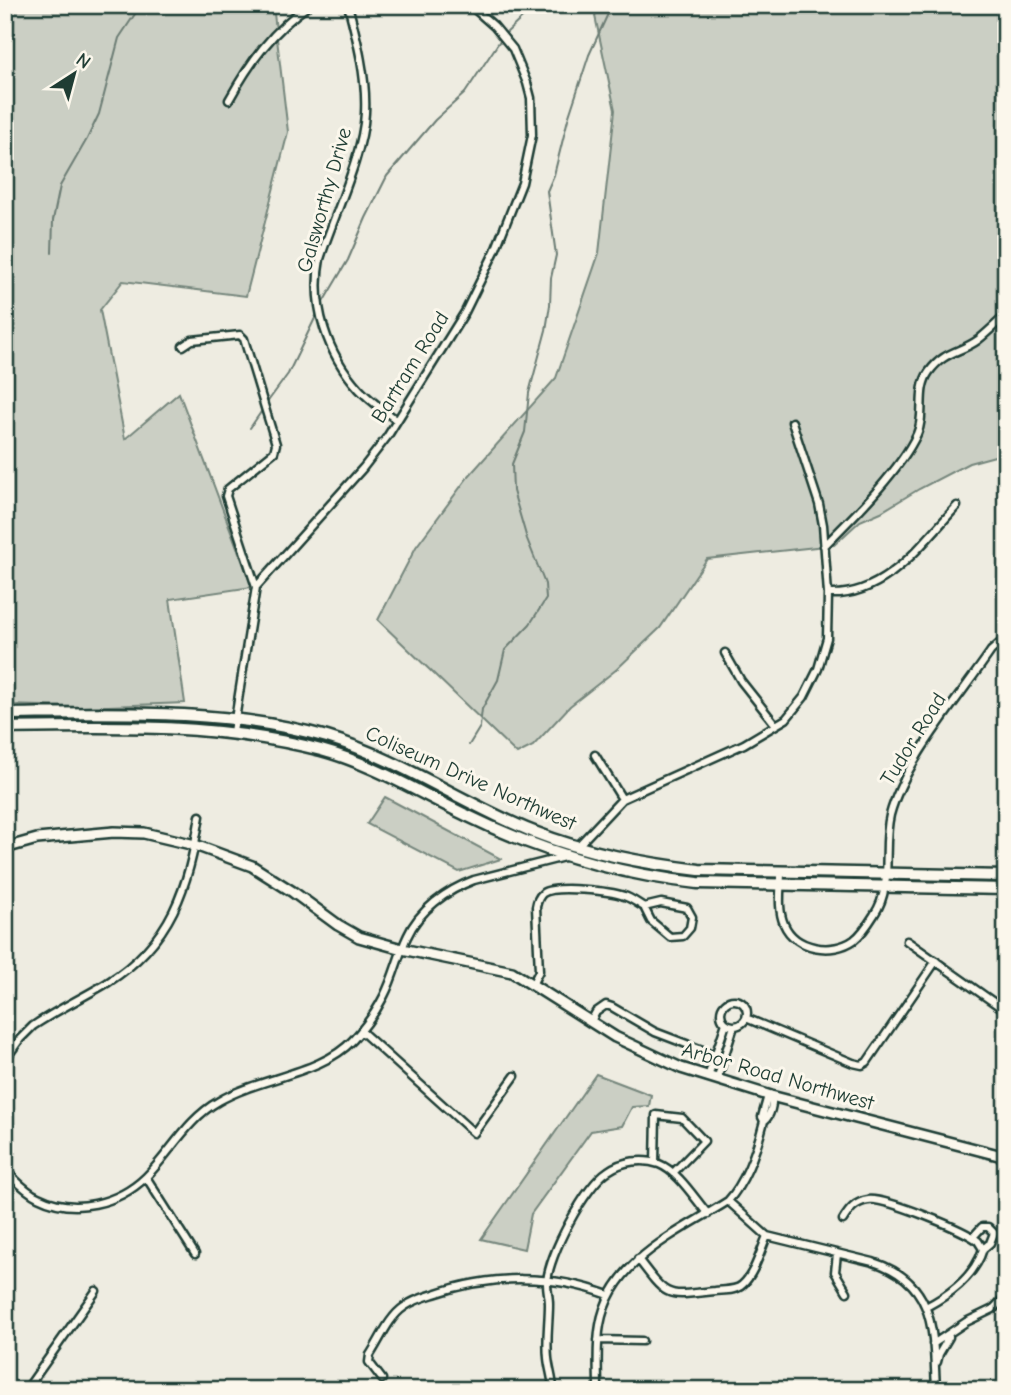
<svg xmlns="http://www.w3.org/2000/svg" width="1011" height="1395" viewBox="0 0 1011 1395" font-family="'Comic Neue',sans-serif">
<rect width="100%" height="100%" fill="#eeece1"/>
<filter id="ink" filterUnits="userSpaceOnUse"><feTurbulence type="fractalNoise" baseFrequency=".0143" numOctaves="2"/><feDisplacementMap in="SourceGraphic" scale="14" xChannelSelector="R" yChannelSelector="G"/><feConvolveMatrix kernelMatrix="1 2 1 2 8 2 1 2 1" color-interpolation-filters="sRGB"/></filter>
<g filter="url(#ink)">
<path fill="#cbcfc4" stroke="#75867c" stroke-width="2" d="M5,5H273L288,132L246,296L123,281L100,310L125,439L179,393L252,587L170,599L185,703L83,707L5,705Z
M599,5H1006V453L969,463L919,489L881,512L860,521L834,545L707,559L660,628L617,669L570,706L533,746L517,754L378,620L416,547L468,477L556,378L599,253L615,110L595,16Z
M385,797L501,859L459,872L367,824Z
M596,1074L651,1095L649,1106L632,1107L622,1126L591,1131L531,1214L524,1249L481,1239Z"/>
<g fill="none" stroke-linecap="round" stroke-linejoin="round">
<path stroke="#6c7d74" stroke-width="2" d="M505,34L536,5
M52,253L53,220L60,186L87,139L99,114L119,38L141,5
M322,304L348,260L366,218L387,176L435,120L465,93L501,39
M266,404L288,374L318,312
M250,428L263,409
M469,745L480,727L482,709L498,680L505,650L530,624L546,599L545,584L527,539L513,491L512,464L525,432L529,393L546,330L550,305L551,278L556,255L547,191L554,175L568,119L589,55L612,5"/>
<g stroke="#1f3d34" stroke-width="11">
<path id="street" d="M348,5C357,39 367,78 365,113C363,156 334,215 320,259C311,305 327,354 359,389C370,401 384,410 396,420
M229,100C250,62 273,30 309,5
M183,346L192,340L240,335L244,339L276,444L274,452L228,489L226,496L256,587
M824,546C853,517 900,471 917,434C926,415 916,390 929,372C944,351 960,353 978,340C988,332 997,323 1006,315
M828,594C886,597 922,543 957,506
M725,653L741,681L775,724
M233,732L256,587L363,468L387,437L465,312L495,251L522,183L532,135L531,98L527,83L513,49L494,26L470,5
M595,755L622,799
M576,848L622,799L744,744L786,719L804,697L818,669L827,638L828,594L823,525L819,504L792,422
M781,871C781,888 777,908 784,924C795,950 833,955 854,940C862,934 869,923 874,915C894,886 882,848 890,815C904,762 959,698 991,651L1006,638
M661,903L687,908L692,917L690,928L683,936L670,937L651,921L644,907Z
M907,941L1006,1011
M533,983L539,971L536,907C537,902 538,897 543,893C554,885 611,891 624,896C631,898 637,903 644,907
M721 1013a13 13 0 1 1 26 0a13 13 0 1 1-26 0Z
M746,1018L853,1063L862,1065L867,1062L936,961
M591,1021L596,1012L606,1005L612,1007L655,1032L723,1058
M361,1031L474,1133L515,1076
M5,1060L20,1039L33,1026C57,1010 82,998 107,983C172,942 188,888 200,816
M708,1077L726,1023
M717,1080L734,1026
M764,1121L762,1117L767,1099L771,1096
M655,1163L656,1115L682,1118L704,1141L673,1173
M5,1170C16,1180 25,1191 38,1197C74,1215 118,1204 146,1177C171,1152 187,1119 219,1101C260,1077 322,1074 353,1040C365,1027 376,1012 384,996C394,977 398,956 407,937C419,910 447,890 474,880L568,856
M146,1177L195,1254
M728,1201L767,1236L873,1262C937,1282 933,1333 936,1390
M843,1220C849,1210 855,1202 868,1200C884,1197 965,1230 978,1241L983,1249C975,1276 949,1295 926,1307
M973,1237L982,1227H988L994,1233L990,1243L983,1249
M837,1254L835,1272L847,1292
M638,1259C669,1300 666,1296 715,1291C723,1290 736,1291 742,1285C754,1275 761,1250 767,1236
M598,1340L642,1341
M933,1344L966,1322L993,1309L1006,1296
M937,1362L939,1354L949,1337
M382,1379L369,1362L370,1355C380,1340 389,1317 404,1307C413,1300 424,1297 434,1294C490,1274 554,1274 609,1295
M26,1390L96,1291
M553,1390C553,1379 549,1369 548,1358C546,1339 549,1322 549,1304C549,1297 547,1290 547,1283C548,1256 585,1186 608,1171C622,1161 643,1158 659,1164C679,1172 694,1198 708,1214
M598,1390C598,1368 596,1346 600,1325C611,1260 678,1233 728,1201C747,1180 757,1149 764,1121C770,1117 774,1103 771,1096
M648,1390H652"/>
</g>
<g stroke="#1f3d34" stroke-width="14">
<path id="secondary" d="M5,848L37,839L114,832L144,833L195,845L252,866L293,892L338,925L359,937L402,949L512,972L615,1037L681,1068L771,1096L1006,1157"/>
</g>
<g stroke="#1f3d34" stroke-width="15">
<path id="primary" d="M5,714C109,713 226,708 327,737C401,759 463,804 534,832C587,853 643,863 699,870L1006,876
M5,728C111,726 218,723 321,750C373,764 418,792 466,815C539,851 617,874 698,883L1006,889"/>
</g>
<use href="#street" stroke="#fbf7ec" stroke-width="6"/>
<use href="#secondary" stroke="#fbf7ec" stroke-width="9"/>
<use href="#primary" stroke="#fbf7ec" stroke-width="10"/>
</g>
</g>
<g text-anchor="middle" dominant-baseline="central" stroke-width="6" stroke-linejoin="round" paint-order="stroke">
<g font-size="21" fill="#1f3d34" stroke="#fbf7ec">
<text transform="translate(324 200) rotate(-74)">Galsworthy Drive</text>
<text transform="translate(410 367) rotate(-58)">Bartram Road</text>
<text transform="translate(913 739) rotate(-58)">Tudor Road</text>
<text transform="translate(471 778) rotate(24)">Coliseum Drive Northwest</text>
<text transform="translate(778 1076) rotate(16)">Arbor Road Northwest</text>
</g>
</g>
<rect width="1011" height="1395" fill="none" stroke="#fbf7ec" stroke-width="28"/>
<rect x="14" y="14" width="983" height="1367" fill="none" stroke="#1f3d34" stroke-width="2.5" filter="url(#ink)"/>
<g transform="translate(74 74) rotate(36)" stroke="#fbf7ec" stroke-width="5" paint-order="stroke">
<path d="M0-5L12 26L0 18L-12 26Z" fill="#1f3d34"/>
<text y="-10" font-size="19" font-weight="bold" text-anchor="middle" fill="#1f3d34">N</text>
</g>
</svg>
